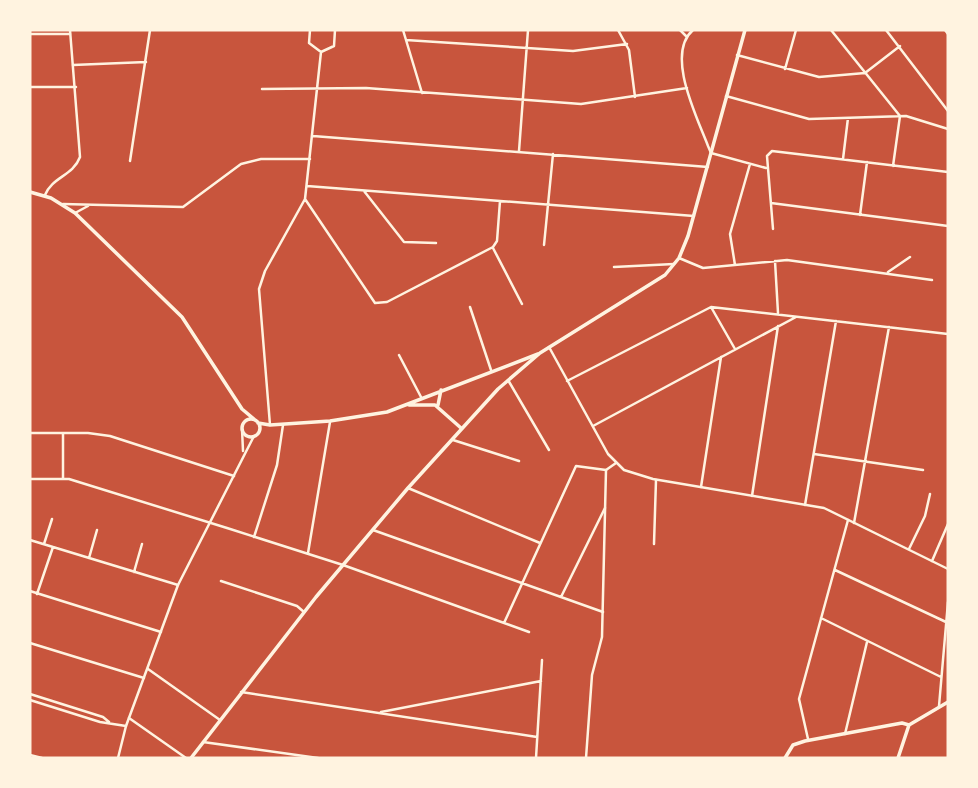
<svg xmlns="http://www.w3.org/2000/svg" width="978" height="788" viewBox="0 0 978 788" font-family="'Roboto Condensed',sans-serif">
<rect width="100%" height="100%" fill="#c8553d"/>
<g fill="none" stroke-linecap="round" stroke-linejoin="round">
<path stroke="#fff3e0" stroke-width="2.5" d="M310,30L309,43L321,52L334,46L335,30
M403,30L422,93
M618,30L629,50L635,97
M680,30L686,36
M693,30C665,54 697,117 708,146L711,153L766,168
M831,30L900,116L893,166
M886,30L948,111
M30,34H70
M406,40L573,51L627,44
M321,52L305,199L375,303L387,302L493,247L497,241L500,201
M737,55L819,77L865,73L900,46
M73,65L146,62
M785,69L796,30
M30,87H76
M262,89L366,88L581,104L687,88
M726,96L809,119L906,116L948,129
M313,136L708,167
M519,151L528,30
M843,159L848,118
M130,161L150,30
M307,186L694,216
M364,191L404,242L436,243
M771,203L948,226
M63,204L183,207L241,164L261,159H310
M75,213L88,206
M860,215L867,162
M773,229L767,156L772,151L948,172
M544,245L553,154
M493,248L522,304
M679,258L703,268L787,260L932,280
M775,261L778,313
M735,265L730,234L750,164
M614,267L674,264
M888,272L910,257
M470,307L491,370
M711,307L735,349
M399,355L421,397
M508,380L549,450
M567,381L711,307L948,334
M270,425L259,289L265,271L305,199
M593,426L796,317
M30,433H88L110,436L234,476
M63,433V479
M453,440L519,461
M814,454L923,470
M30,479H69L227,528L343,565L529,632
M701,487L721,357
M408,488L540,543
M752,496L778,326
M805,505L836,321
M854,523L889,327
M373,530L603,612
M254,537L277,465L283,425
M30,540L178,585
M44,544L52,519
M654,544L656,480
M909,549L925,516L930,494
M308,553L330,422
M89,558L97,530
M932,561L948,524
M835,570L946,622
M134,572L142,544
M221,581L297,606L304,612
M30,591L161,632
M37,594L53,547
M561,597L605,508
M821,618L941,677
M504,623L576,466L606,470
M30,643L144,678
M148,669L220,720
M241,692L537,737
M30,694L103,717L109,722
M30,700L100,722L126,726
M939,706L948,602
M381,712L541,681
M129,718L186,758
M845,734L867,642
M808,739L799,699L848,520
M203,742L318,758
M30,755L42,758
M536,758L542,660"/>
<path stroke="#fff3e0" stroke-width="2.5" d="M945,30L948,34
M45,195C52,177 73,176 80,157L70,30
M549,347L608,454L624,470L653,479L824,508L948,569
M242,429L243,451
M118,758L126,726L178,585L254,436
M586,758L592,675L602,637L606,470L616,463"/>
<path stroke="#fff3e0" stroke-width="3.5" d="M30,192L51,198L75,213L182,317L242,409L255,420
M409,405H435L461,428
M438,405L441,390
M242 428a9 9 0 1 1 18 0a9 9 0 1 1-18 0Z
M258,423L270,425L330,421L387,412L538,354
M785,758L793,745L805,741L902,723L909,725
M898,758L909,725L948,702"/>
<path stroke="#fff3e0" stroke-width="3.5" d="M191,758L316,597L408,488L498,389L540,353L665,275L679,258L688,236L745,30"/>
</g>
<rect width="978" height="788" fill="none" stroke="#fff3e0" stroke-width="63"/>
</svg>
